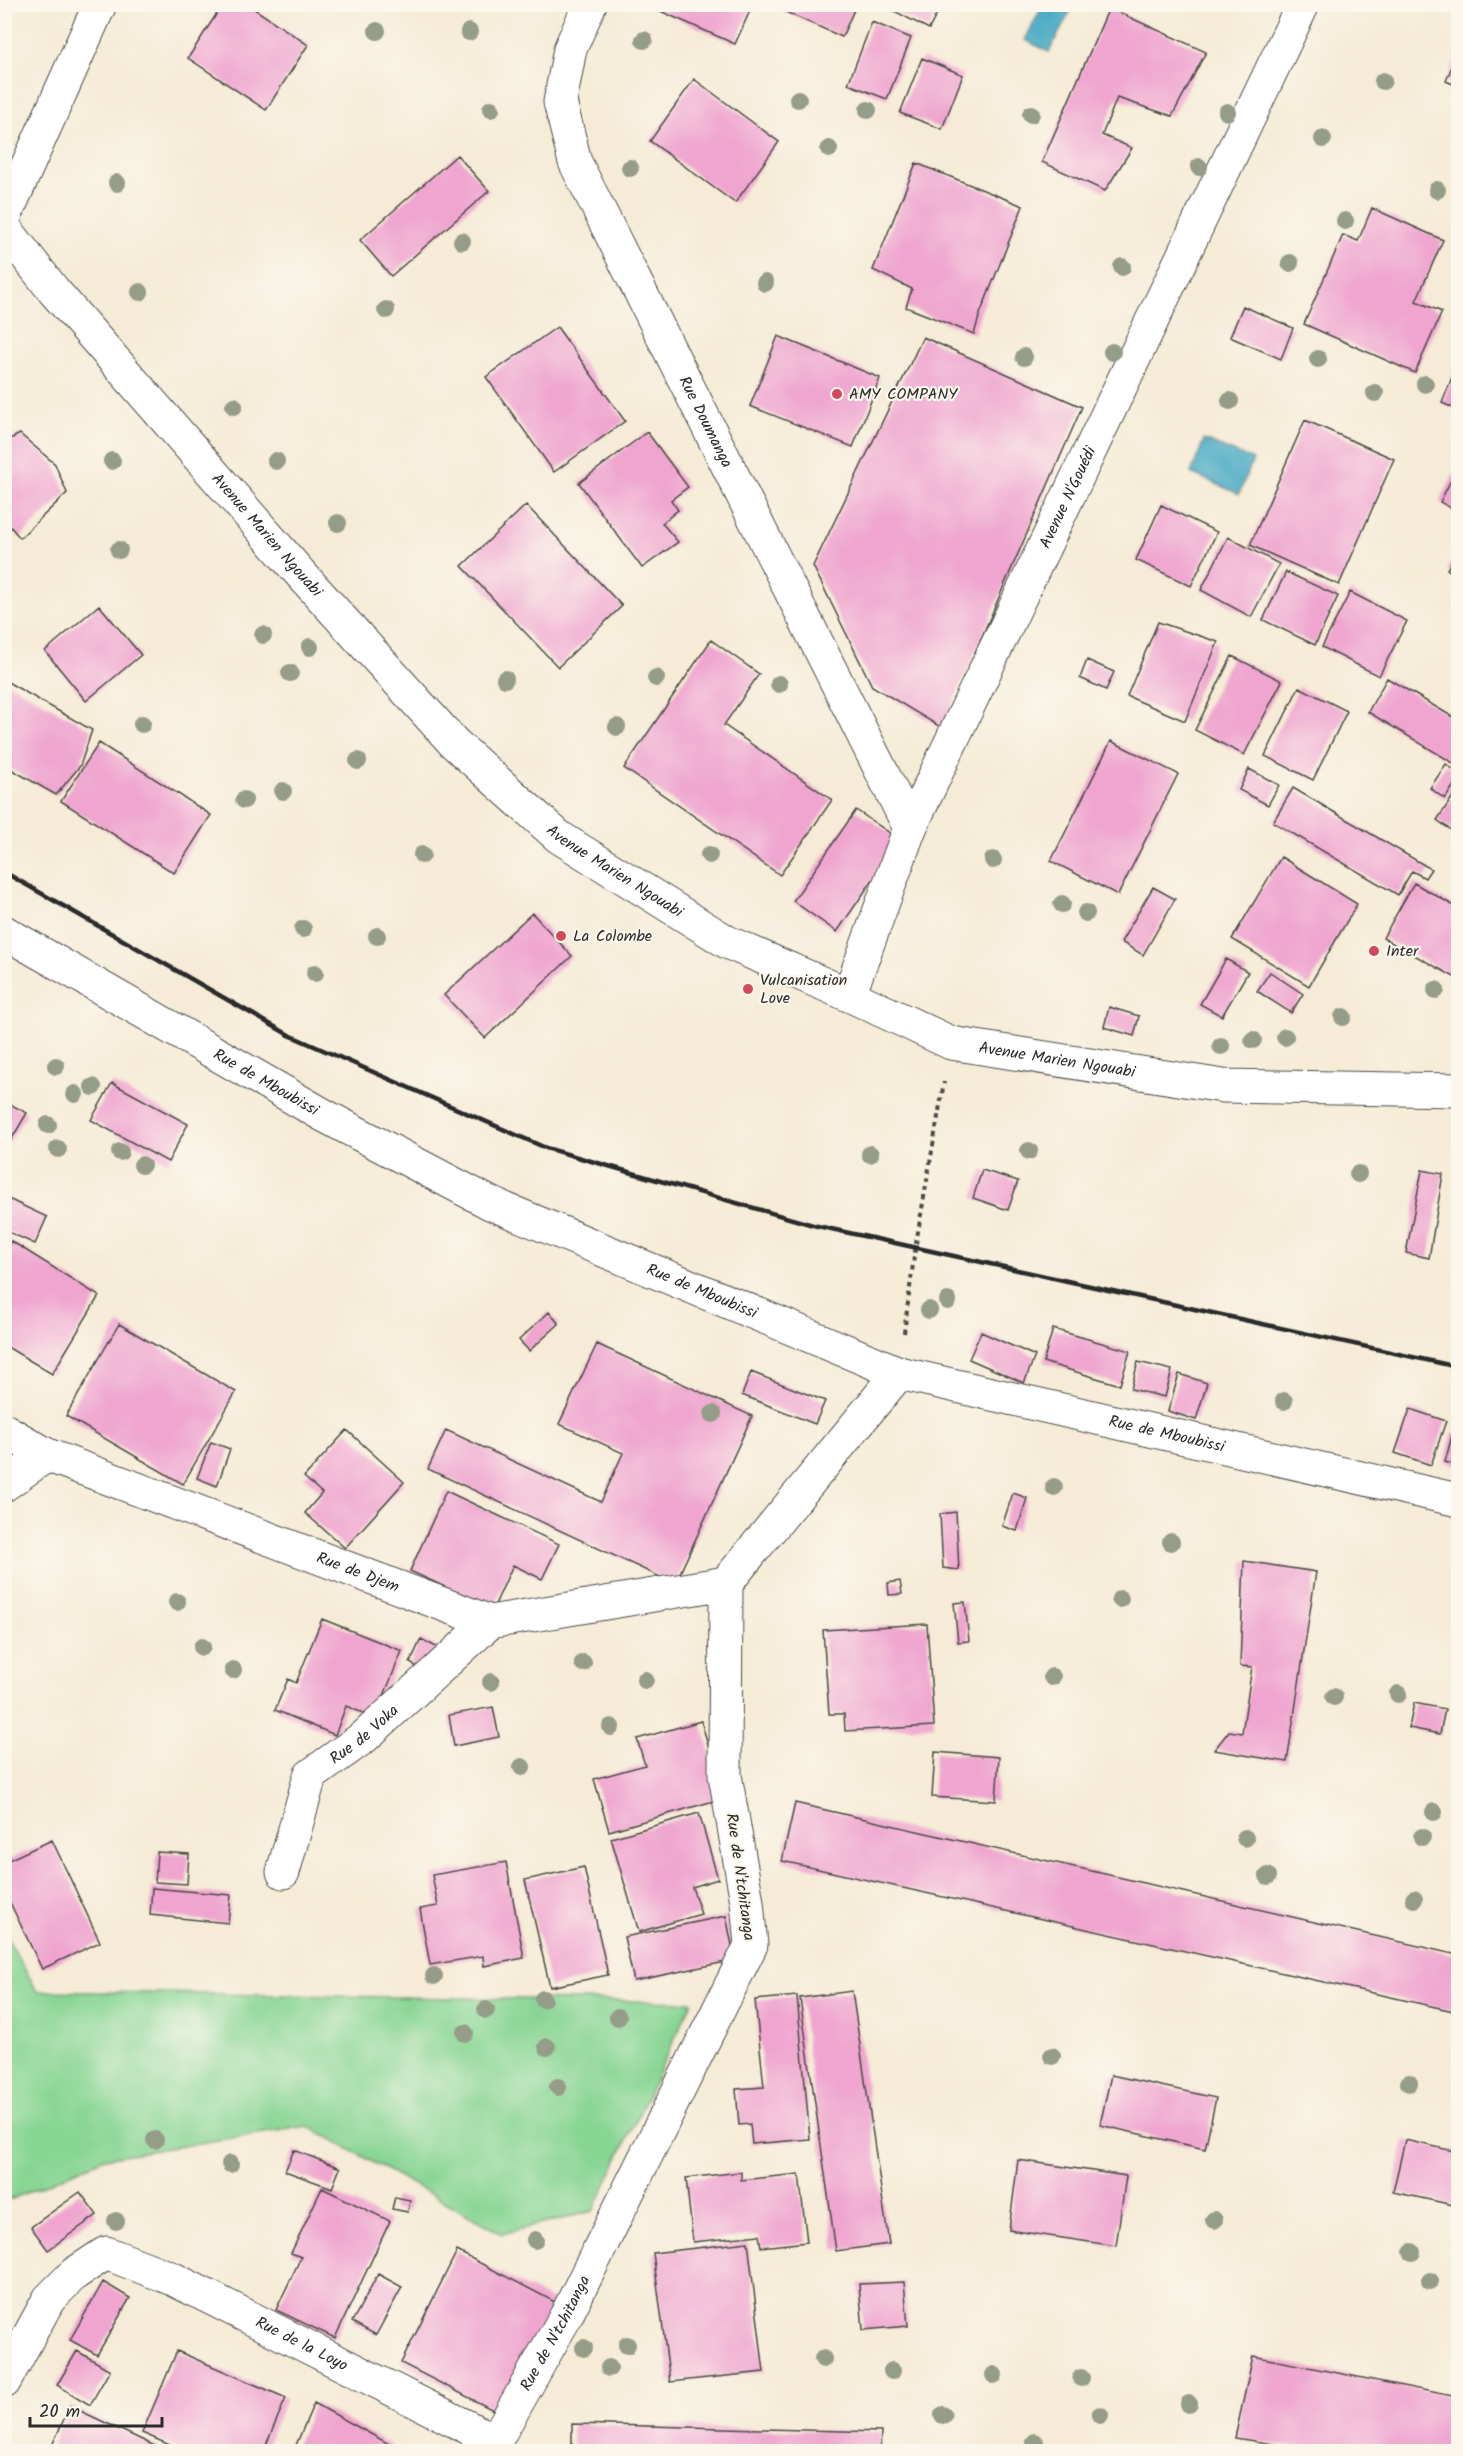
<svg xmlns="http://www.w3.org/2000/svg" width="1463" height="2456" viewBox="0 0 1463 2456" font-family="Kalam,sans-serif">
<rect width="100%" height="100%" fill="#fbf7ec"/>
<filter id="ink" filterUnits="userSpaceOnUse"><feTurbulence type="fractalNoise" baseFrequency=".0167" numOctaves="2"/><feDisplacementMap in="SourceGraphic" scale="12" xChannelSelector="R" yChannelSelector="G"/><feConvolveMatrix kernelMatrix="1 2 1 2 8 2 1 2 1" color-interpolation-filters="sRGB"/></filter>
<filter id="wash" filterUnits="userSpaceOnUse"><feTurbulence type="fractalNoise" baseFrequency=".008" numOctaves="4" result="noise"/><feDisplacementMap in="SourceGraphic" scale="24" xChannelSelector="R" yChannelSelector="G"/><feGaussianBlur stdDeviation="1.35" result="paint"/><feColorMatrix in="noise" values="0 0 0 0 0 0 0 0 0 0 0 0 0 0 0 0 0 1.4 0 .05"/><feComposite in="paint" operator="in"/></filter>
<g filter="url(#wash)">
<rect width="100%" height="100%" fill="#f5ebd6"/>
<path fill="#88d594" stroke="#5a8060" stroke-width="1.5" d="M5,1934L37,1991L692,2002L593,2211L502,2234L308,2126L105,2158L5,2202Z"/>
<path fill="#44a9c3" stroke="#386a77" stroke-width="1.5" d="M1043,5H1061L1071,10L1049,52L1025,40Z
M1204,440L1253,460L1239,494L1191,473Z"/>
<g id="blocks">
<path fill="#efa5cf" d="M223,4H247L308,45L266,110L188,58Z
M660,4H753L735,44L658,10Z
M897,4H942L929,29L894,11Z
M773,5H856L842,37L772,6Z
M1109,8L1206,52L1172,116L1117,98L1102,135L1132,148L1105,191L1042,162Z
M872,22L911,38L887,99L848,84Z
M1457,54L1458,55V86L1446,81Z
M922,58L963,75L942,129L900,113Z
M694,79L779,142L735,203L650,141Z
M457,155L489,191L391,276L360,240Z
M916,163L1023,206L980,314L974,334L906,307L912,289L873,270Z
M1372,208L1443,240L1416,301L1442,312L1415,373L1304,324L1343,235L1358,241Z
M1243,306L1293,328L1281,359L1230,337Z
M557,327L625,421L554,472L486,377Z
M778,336L880,378L853,447L750,406Z
M923,337L1082,407L942,728L872,686L813,566Z
M1455,370L1458,372V410L1442,403Z
M1305,420L1394,459L1339,585L1250,545Z
M647,432L688,487L671,500L678,510L662,523L678,542L642,568L579,483Z
M20,434L55,464L67,493L20,538L4,519V442Z
M1458,466V512L1440,502Z
M526,505L622,606L558,667L462,566Z
M1161,505L1217,532L1191,586L1136,560Z
M1228,537L1279,564L1251,617L1201,590Z
M1458,551V577L1447,569Z
M1286,572L1338,596L1315,645L1263,620Z
M1350,592L1407,621L1379,676L1322,647Z
M99,605L141,655L86,701L45,651Z
M1158,622L1218,642L1185,721L1127,696Z
M711,640L759,674L724,725L832,800L780,875L624,768Z
M1232,656L1282,681L1244,755L1195,730Z
M1087,660L1114,672L1106,690L1080,678Z
M1387,678L1458,720V766L1368,712Z
M4,680L92,730L80,766L56,795L4,765Z
M1299,687L1347,711L1313,780L1265,756Z
M1111,741L1178,774L1118,895L1051,861Z
M99,743L211,815L174,873L61,801Z
M1446,764L1458,773V779L1445,799L1430,788Z
M1249,769L1279,785L1268,805L1239,790Z
M1293,788L1431,869L1425,878L1412,871L1398,895L1273,822Z
M1458,789V835L1437,820Z
M856,810L900,840L837,932L793,901Z
M1281,857L1357,904L1309,986L1232,939Z
M1414,883L1458,908V973L1456,978L1383,938Z
M1153,887L1175,899L1143,955L1121,942Z
M532,913L572,956L485,1038L444,995Z
M1226,959L1248,972L1222,1016L1200,1004Z
M1270,972L1303,994L1291,1013L1257,991Z
M1109,1007L1139,1016L1134,1036L1104,1027Z
M112,1083L188,1124L168,1162L91,1120Z
M4,1101L27,1113L4,1152Z
M982,1170L1018,1181L1008,1210L973,1198Z
M1422,1170L1443,1174L1429,1258L1406,1253Z
M4,1197L47,1217L35,1244L4,1230Z
M11,1241L99,1296L52,1374L4,1345V1252Z
M549,1312L559,1324L529,1351L519,1340Z
M119,1324L236,1392L183,1484L66,1416Z
M1053,1329L1130,1351L1120,1385L1043,1362Z
M981,1332L1035,1356L1024,1383L969,1359Z
M597,1344L752,1416L675,1584L428,1469L446,1430L601,1502L623,1453L559,1424Z
M1138,1362L1172,1370L1165,1397L1131,1389Z
M751,1372L825,1401L815,1424L742,1395Z
M1179,1374L1207,1383L1196,1420L1168,1411Z
M1410,1409L1446,1421L1431,1465L1395,1453Z
M347,1430L404,1482L345,1548L305,1513L322,1493L304,1477Z
M1453,1432L1458,1434V1466L1445,1462Z
M211,1442L230,1449L217,1486L197,1478Z
M446,1491L559,1544L542,1579L513,1565L493,1609L410,1571Z
M1013,1493L1027,1498L1017,1531L1002,1526Z
M956,1512L959,1570L943,1568L940,1514Z
M1244,1561L1316,1572L1287,1762L1214,1750L1229,1731L1242,1733L1252,1667L1240,1666Z
M900,1581L902,1594L889,1595L888,1583Z
M965,1602L969,1641L958,1642L954,1603Z
M322,1619L402,1651L375,1718L346,1706L335,1735L275,1710L288,1679L296,1683Z
M927,1624L934,1726L845,1731L844,1714H829L823,1630Z
M421,1639L442,1650L430,1674L410,1663Z
M1414,1703L1445,1709L1440,1734L1409,1728Z
M493,1707L499,1737L454,1746L449,1715Z
M701,1721L724,1798L609,1831L594,1779L645,1765L637,1739Z
M935,1752L999,1757L996,1801L932,1797Z
M795,1803L1458,1955V2012L782,1861Z
M699,1813L718,1879L692,1887L701,1914L639,1932L611,1838Z
M52,1840L100,1942L42,1969L4,1890V1862Z
M157,1852L189,1854L187,1884L155,1882Z
M506,1862L524,1958L484,1966L483,1956L430,1965L420,1909L438,1906L432,1875Z
M584,1867L608,1975L550,1987L525,1880Z
M152,1888L231,1895L228,1923L150,1915Z
M726,1916L735,1960L634,1981L624,1937Z
M852,1991L889,2244L836,2251L800,1998Z
M797,1996L810,2139L752,2144L750,2124L739,2125L736,2089L764,2087L755,2000Z
M1111,2075L1216,2098L1205,2149L1100,2125Z
M1405,2140L1458,2152V2206L1393,2192Z
M294,2150L340,2168L332,2188L285,2171Z
M1018,2160L1126,2176L1116,2246L1009,2230Z
M741,2172V2180L799,2174L807,2242L761,2247L759,2235L693,2242L686,2178Z
M322,2188L390,2221L335,2338L276,2310L301,2257L291,2253Z
M80,2192L97,2215L48,2250L31,2227Z
M395,2197L410,2200L408,2212L392,2209Z
M748,2242L764,2372L670,2382L653,2253Z
M457,2251L555,2302L499,2413L401,2363Z
M378,2274L402,2287L376,2335L352,2322Z
M103,2282L130,2298L97,2355L70,2340Z
M904,2282L908,2326L863,2330L859,2284Z
M77,2351L110,2370L90,2405L57,2385Z
M177,2351L286,2398L263,2452H186L142,2433Z
M1253,2356L1458,2397V2452H1323L1235,2438Z
M314,2403L391,2445L387,2452H293Z
M70,2406L159,2448L158,2452H49Z
M572,2424L881,2432L880,2452H572Z"/>
</g>
</g>
<g filter="url(#ink)">
<use href="#blocks" fill-opacity="0" stroke="#494845" stroke-width="1.5"/>
<g fill="none" stroke-linecap="round" stroke-linejoin="round">
<g stroke="#494845" stroke-width="35">
<g id="street">
<path id="s1" d="M590,4L570,49L560,102L575,162L910,828"/>
<path id="s2" d="M4,932L325,1116L490,1203L899,1373L1458,1500"/>
<path id="s3" d="M4,1430L47,1455L490,1622L726,1583"/>
<path d="M4,1485L47,1455"/>
<path id="s4" d="M283,1872L310,1776L364,1737L490,1622"/>
<path id="s5" d="M4,2382L49,2299L74,2274L106,2253L173,2279L495,2441"/>
<path id="s6" d="M489,2452L566,2316L751,1945L747,1902L725,1775L726,1583L899,1373"/>
</g>
</g>
<g stroke="#494845" stroke-width="35">
<g id="secondary">
<path d="M4,218L100,4"/>
<path id="s7" d="M849,995L910,828L1303,4"/>
</g>
</g>
<g stroke="#494845" stroke-width="35">
<g id="primary">
<path id="s8" d="M4,227L54,291L299,572L454,743L559,837L727,942L849,995L951,1043L1223,1086L1458,1090"/>
</g>
</g>
<path stroke="#494845" stroke-width="4" stroke-dasharray="4.5 4.5" stroke-linecap="butt" d="M904,1333L915,1249L944,1082"/>
<use href="#street" stroke="#fff" stroke-width="33"/>
<use href="#secondary" stroke="#fff" stroke-width="33"/>
<use href="#primary" stroke="#fff" stroke-width="33"/>
<path stroke="#2b2b2b" stroke-width="4.5" d="M4,872L289,1035L546,1148L813,1225L1458,1367"/>
</g>
<g fill="#959d89">
<circle cx="377" cy="31" r="9"/>
<circle cx="469" cy="32" r="9"/>
<circle cx="644" cy="40" r="9"/>
<circle cx="1383" cy="81" r="9"/>
<circle cx="798" cy="99" r="9"/>
<circle cx="491" cy="109" r="9"/>
<circle cx="868" cy="110" r="9"/>
<circle cx="1227" cy="112" r="9"/>
<circle cx="1031" cy="114" r="9"/>
<circle cx="1323" cy="139" r="9"/>
<circle cx="829" cy="149" r="9"/>
<circle cx="1199" cy="167" r="9"/>
<circle cx="630" cy="168" r="9"/>
<circle cx="117" cy="183" r="9"/>
<circle cx="1437" cy="190" r="9"/>
<circle cx="1345" cy="221" r="9"/>
<circle cx="462" cy="241" r="9"/>
<circle cx="1290" cy="263" r="9"/>
<circle cx="1122" cy="267" r="9"/>
<circle cx="765" cy="283" r="9"/>
<circle cx="140" cy="292" r="9"/>
<circle cx="386" cy="310" r="9"/>
<circle cx="1112" cy="352" r="9"/>
<circle cx="1024" cy="357" r="9"/>
<circle cx="1318" cy="359" r="9"/>
<circle cx="1425" cy="384" r="9"/>
<circle cx="1375" cy="393" r="9"/>
<circle cx="1230" cy="401" r="9"/>
<circle cx="234" cy="406" r="9"/>
<circle cx="112" cy="461" r="9"/>
<circle cx="276" cy="461" r="9"/>
<circle cx="338" cy="523" r="9"/>
<circle cx="119" cy="550" r="9"/>
<circle cx="263" cy="635" r="9"/>
<circle cx="310" cy="647" r="9"/>
<circle cx="290" cy="673" r="9"/>
<circle cx="656" cy="678" r="9"/>
<circle cx="505" cy="679" r="9"/>
<circle cx="779" cy="684" r="9"/>
<circle cx="142" cy="724" r="9"/>
<circle cx="617" cy="727" r="9"/>
<circle cx="358" cy="761" r="9"/>
<circle cx="283" cy="791" r="9"/>
<circle cx="244" cy="800" r="9"/>
<circle cx="422" cy="855" r="9"/>
<circle cx="709" cy="855" r="9"/>
<circle cx="993" cy="860" r="9"/>
<circle cx="1062" cy="904" r="9"/>
<circle cx="1086" cy="913" r="9"/>
<circle cx="303" cy="929" r="9"/>
<circle cx="377" cy="936" r="9"/>
<circle cx="315" cy="973" r="9"/>
<circle cx="1436" cy="990" r="9"/>
<circle cx="1343" cy="1017" r="9"/>
<circle cx="1285" cy="1037" r="9"/>
<circle cx="1253" cy="1040" r="9"/>
<circle cx="1221" cy="1046" r="9"/>
<circle cx="56" cy="1066" r="9"/>
<circle cx="93" cy="1087" r="9"/>
<circle cx="75" cy="1094" r="9"/>
<circle cx="48" cy="1125" r="9"/>
<circle cx="58" cy="1149" r="9"/>
<circle cx="1029" cy="1151" r="9"/>
<circle cx="120" cy="1152" r="9"/>
<circle cx="870" cy="1154" r="9"/>
<circle cx="142" cy="1165" r="9"/>
<circle cx="1358" cy="1174" r="9"/>
<circle cx="948" cy="1301" r="9"/>
<circle cx="929" cy="1310" r="9"/>
<circle cx="1284" cy="1401" r="9"/>
<circle cx="713" cy="1414" r="9"/>
<circle cx="1054" cy="1487" r="9"/>
<circle cx="1171" cy="1542" r="9"/>
<circle cx="1120" cy="1599" r="9"/>
<circle cx="177" cy="1602" r="9"/>
<circle cx="202" cy="1647" r="9"/>
<circle cx="583" cy="1663" r="9"/>
<circle cx="233" cy="1670" r="9"/>
<circle cx="1052" cy="1677" r="9"/>
<circle cx="645" cy="1680" r="9"/>
<circle cx="491" cy="1682" r="9"/>
<circle cx="1398" cy="1694" r="9"/>
<circle cx="1334" cy="1697" r="9"/>
<circle cx="611" cy="1727" r="9"/>
<circle cx="522" cy="1767" r="9"/>
<circle cx="1434" cy="1812" r="9"/>
<circle cx="1422" cy="1837" r="9"/>
<circle cx="1245" cy="1838" r="9"/>
<circle cx="1268" cy="1876" r="9"/>
<circle cx="1414" cy="1899" r="9"/>
<circle cx="434" cy="1976" r="9"/>
<circle cx="543" cy="1999" r="9"/>
<circle cx="486" cy="2010" r="9"/>
<circle cx="618" cy="2017" r="9"/>
<circle cx="465" cy="2033" r="9"/>
<circle cx="547" cy="2047" r="9"/>
<circle cx="1052" cy="2056" r="9"/>
<circle cx="1409" cy="2083" r="9"/>
<circle cx="558" cy="2087" r="9"/>
<circle cx="155" cy="2140" r="9"/>
<circle cx="230" cy="2164" r="9"/>
<circle cx="1214" cy="2220" r="9"/>
<circle cx="116" cy="2221" r="9"/>
<circle cx="535" cy="2240" r="9"/>
<circle cx="1412" cy="2252" r="9"/>
<circle cx="1430" cy="2281" r="9"/>
<circle cx="627" cy="2345" r="9"/>
<circle cx="584" cy="2348" r="9"/>
<circle cx="823" cy="2359" r="9"/>
<circle cx="609" cy="2368" r="9"/>
<circle cx="892" cy="2371" r="9"/>
<circle cx="994" cy="2375" r="9"/>
<circle cx="1081" cy="2378" r="9"/>
<circle cx="1189" cy="2404" r="9"/>
<circle cx="943" cy="2415" r="9"/>
<circle cx="1100" cy="2415" r="9"/>
<circle cx="1035" cy="2442" r="9"/>
</g>
</g>
<g fill="#d1495b" stroke="#fbf7ec" stroke-width="2">
<circle cx="837" cy="394" r="6"/>
<circle cx="561" cy="936" r="6"/>
<circle cx="1374" cy="951" r="6"/>
<circle cx="748" cy="989" r="6"/>
</g>
<g text-anchor="middle" dominant-baseline="central" stroke-width="4.5" stroke-linejoin="round" paint-order="stroke">
<g font-size="16" fill="#2b2b2b" stroke="#fbf7ec" text-anchor="start">
<text x="849" y="394">AMY COMPANY</text>
<text x="573" y="936">La Colombe</text>
<text x="1386" y="951">Inter</text>
<text x="760" y="980">Vulcanisation<tspan x="760" dy="18">Love</tspan></text>
</g>
<g font-size="16" fill="#2b2b2b" stroke="#fbf7ec">
<text stroke="none"><textPath href="#s1" startOffset="456">Rue Doumanga</textPath></text>
<text stroke="none"><textPath href="#s7" startOffset="544">Avenue N'Gouédi</textPath></text>
<text stroke="none"><textPath href="#s8" startOffset="405">Avenue Marien Ngouabi</textPath></text>
<text stroke="none"><textPath href="#s8" startOffset="891">Avenue Marien Ngouabi</textPath></text>
<text stroke="none"><textPath href="#s8" startOffset="1377">Avenue Marien Ngouabi</textPath></text>
<text stroke="none"><textPath href="#s2" startOffset="302">Rue de Mboubissi</textPath></text>
<text stroke="none"><textPath href="#s2" startOffset="786">Rue de Mboubissi</textPath></text>
<text stroke="none"><textPath href="#s2" startOffset="1274">Rue de Mboubissi</textPath></text>
<text stroke="none"><textPath href="#s3" startOffset="382">Rue de Djem</textPath></text>
<text stroke="none"><textPath href="#s4" startOffset="168">Rue de Voka</textPath></text>
<text transform="translate(740 1877) rotate(82)">Rue de N'tchitanga</text>
<text stroke="none"><textPath href="#s6" startOffset="136">Rue de N'tchitanga</textPath></text>
<text stroke="none"><textPath href="#s5" startOffset="384">Rue de la Loyo</textPath></text>
</g>
</g>
<rect width="1463" height="2456" fill="none" stroke="#fbf7ec" stroke-width="24"/>
<path d="M30 2417v9h132v-9" fill="none" stroke="#2b2b2b" stroke-width="3"/>
<text x="39" y="2417" font-size="18" fill="#2b2b2b" stroke="#fbf7ec" stroke-width="4.5" paint-order="stroke">20 m</text>
</svg>
